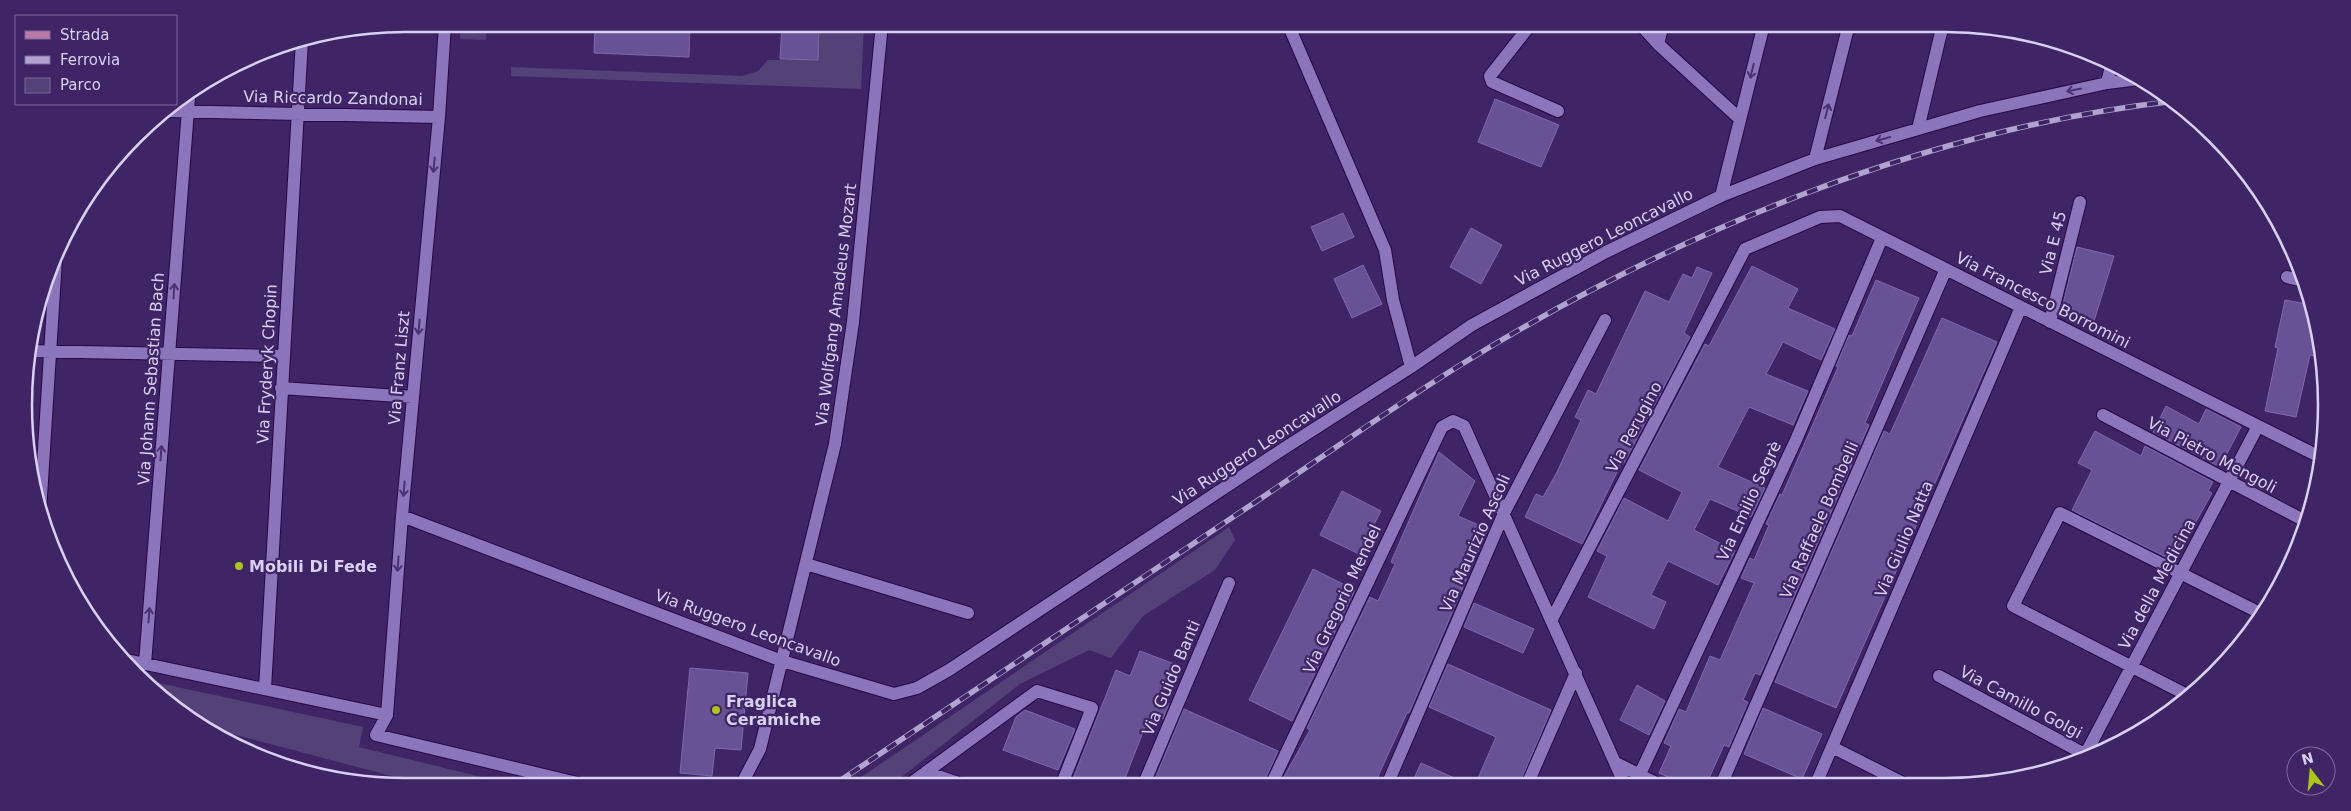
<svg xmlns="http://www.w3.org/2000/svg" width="2351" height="811" viewBox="0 0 2351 811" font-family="'DejaVu Sans',sans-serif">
<rect width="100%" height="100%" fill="#3f2565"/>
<path fill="#544177" d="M461,24H487L486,40L460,39Z
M819,24H864L861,89L511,76V67L742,76L758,71L768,60H817Z
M1229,527L1235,540L1215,570L1143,616L1111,658L1089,650L1020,684L890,786H848Z
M140,679L363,727L359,747L522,787H433L198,725Z"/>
<path fill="#695195" stroke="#8068ad" d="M595,24H690L689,57L594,53Z
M782,24H819L818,60L780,59Z
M1495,99L1559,125L1541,167L1478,142Z
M1343,213L1354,237L1322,251L1311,227Z
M1471,228L1502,245L1481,284L1450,267Z
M2077,247L2114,256L2094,321L2061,312Z
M1363,265L1382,304L1352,318L1334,279Z
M1752,266L1798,289L1788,308L1835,329L1821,360L1783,342L1766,374L1808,391L1793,425L1749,407L1718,467L1765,488L1751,517L1710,499L1694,530L1735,551L1718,585L1668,561L1651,595L1666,602L1654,629L1588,597L1607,556L1597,551L1624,498L1668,521L1682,492L1639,470L1705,344L1709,346Z
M1697,267L1712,273L1684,333L1690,337L1624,463L1622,462L1582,544L1525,517L1536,494L1543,497L1557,472L1581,420L1575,417L1588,390L1596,394L1645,291L1669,302L1683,274L1692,278Z
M1876,280L1919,298L1865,423L1869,425L1760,675L1755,673L1743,700L1748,702L1729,747L1724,745L1706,785H1686L1659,773L1671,746L1664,743L1679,709L1686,712L1710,656L1720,660L1754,583L1741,578L1750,558L1754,560L1769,525L1766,524L1780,494L1782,495L1838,367L1836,366L1849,335L1852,336Z
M2285,300L2312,305L2324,355V358L2310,355L2296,417L2265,411L2278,348L2275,347Z
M1942,318L1997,342L1836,708L1775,682L1884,431L1890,434Z
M2166,406L2199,424L2206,409L2241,427L2220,467L2153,432Z
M2095,431L2141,456L2145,446L2213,482L2208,491L2212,493L2174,561L2072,510L2092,470L2078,463Z
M1439,452L1475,481L1458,516L1488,529L1409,713H1407L1374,785H1289L1281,782L1310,730L1307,728L1370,597L1378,601L1395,564L1391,562Z
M1342,491L1381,511L1359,554L1320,535Z
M1313,569L1355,590L1292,721L1249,700Z
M1474,603L1534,629L1523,653L1464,627Z
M1140,651L1177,665L1162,700L1169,703L1163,719L1150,714L1122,786H1070L1116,670L1130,676Z
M1448,664L1551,710L1519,785H1475L1496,737L1429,707Z
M690,668L748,673L741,750L715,748L712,776L680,773Z
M1637,685L1665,701L1649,735L1620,720Z
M1763,708L1822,734L1802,779L1744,754Z
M1184,709L1278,751L1263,785L1152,786Z
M1025,710L1075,729L1058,770L1003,750L1016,717Z
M1421,763L1470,785H1411Z"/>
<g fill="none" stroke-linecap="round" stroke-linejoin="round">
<g stroke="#260848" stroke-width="14">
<path id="minor" d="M1288,24L1385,250L1393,300L1411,367
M1531,24L1490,76L1492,82L1558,111
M1640,24L1658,44L1740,119
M1658,44L1663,24
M2107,83L2112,62
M166,111L439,117
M1918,129L1943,24
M1815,159L1849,24
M1721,196L1764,24
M2287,277L2307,282
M2050,322L2080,202
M28,351L283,356
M281,388L413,397
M2103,415L2307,522
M40,512L56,259
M402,516L782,661L894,694L917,688L949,670L1283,449L1411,367L1472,325L1606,252L1721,196L1815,159L1980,111L2107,83L2139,79
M806,564L968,613
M1552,619L1745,249L1820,217L1840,216L2322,458
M122,659L387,715L376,735L594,787
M145,664L189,97
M1939,676L2088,756
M265,689L302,40
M2191,697L2013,606L2060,513L2262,614
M387,715L402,516L439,117L445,24
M1832,747L1905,784
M2084,757L2258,426
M1616,763L1660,785
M926,772L967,786
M1640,774L1796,440L1882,238
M1816,784L2021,307
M1271,785L1442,427L1453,421L1464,426L1625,785
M1387,785L1504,513L1605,320
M1527,785L1576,673
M1721,785L1946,269
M907,786L1037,691L1092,708L1061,786
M1143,786L1229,583
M740,787L760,749L835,444L853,322L882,24"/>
</g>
<g stroke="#260848" stroke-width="14">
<path id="major" d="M286,765L333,778"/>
</g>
<use href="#minor" stroke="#8d75bb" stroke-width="12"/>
<use href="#major" stroke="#b87aa7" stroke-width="12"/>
<g stroke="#b1a2cf" stroke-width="5.5">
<path id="rail" d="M832,786C968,695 1103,604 1239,513C1313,464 1386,411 1462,364C1674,233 1927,128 2176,101"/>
</g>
<use href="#rail" stroke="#3f2565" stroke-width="4" stroke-dasharray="11" stroke-linecap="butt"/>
</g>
<defs><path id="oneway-shaft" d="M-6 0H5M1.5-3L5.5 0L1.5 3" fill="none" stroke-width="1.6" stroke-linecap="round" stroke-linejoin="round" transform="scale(1.25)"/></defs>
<g stroke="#4b3172">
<use href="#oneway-shaft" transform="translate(1752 71) rotate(104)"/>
<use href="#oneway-shaft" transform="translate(2074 90) rotate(168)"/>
<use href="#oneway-shaft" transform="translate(1827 111) rotate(-76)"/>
<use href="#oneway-shaft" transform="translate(1883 139) rotate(164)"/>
<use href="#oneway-shaft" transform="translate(434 165) rotate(95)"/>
<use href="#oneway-shaft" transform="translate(174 291) rotate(-86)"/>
<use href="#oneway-shaft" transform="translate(419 327) rotate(95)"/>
<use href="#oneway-shaft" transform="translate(161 453) rotate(-86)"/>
<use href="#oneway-shaft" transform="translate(404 489) rotate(95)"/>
<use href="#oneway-shaft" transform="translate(398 564) rotate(94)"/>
<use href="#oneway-shaft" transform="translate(149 615) rotate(-86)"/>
</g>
<g fill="#acc613" stroke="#3f2565" stroke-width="2">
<circle cx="239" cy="566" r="5"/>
<circle cx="716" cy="710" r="5"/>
</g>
<g text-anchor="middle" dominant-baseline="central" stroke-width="4.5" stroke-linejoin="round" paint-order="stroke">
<g font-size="16" fill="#dbcff6" stroke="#3f2565">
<text transform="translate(333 98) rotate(1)">Via Riccardo Zandonai</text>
<text transform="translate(1604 237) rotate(-27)">Via Ruggero Leoncavallo</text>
<text transform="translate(2053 243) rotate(-76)">Via E 45</text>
<text transform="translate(2043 300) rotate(27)">Via Francesco Borromini</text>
<text transform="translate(836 305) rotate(-83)">Via Wolfgang Amadeus Mozart</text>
<text transform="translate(267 364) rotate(-87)">Via Fryderyk Chopin</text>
<text transform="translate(399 368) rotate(-85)">Via Franz Liszt</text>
<text transform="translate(151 379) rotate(-86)">Via Johann Sebastian Bach</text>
<text transform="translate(1634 427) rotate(-62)">Via Perugino</text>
<text transform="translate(1257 448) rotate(-33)">Via Ruggero Leoncavallo</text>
<text transform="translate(2212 455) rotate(28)">Via Pietro Mengoli</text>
<text transform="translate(1749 501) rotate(-65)">Via Emilio Segrè</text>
<text transform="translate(1819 520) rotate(-66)">Via Raffaele Bombelli</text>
<text transform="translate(1904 539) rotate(-67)">Via Giulio Natta</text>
<text transform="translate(1475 543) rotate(-66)">Via Maurizio Ascoli</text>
<text transform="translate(2157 584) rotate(-62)">Via della Medicina</text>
<text transform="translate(1342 599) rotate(-65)">Via Gregorio Mendel</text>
<text transform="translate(748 628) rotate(20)">Via Ruggero Leoncavallo</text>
<text transform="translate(1171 678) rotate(-67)">Via Guido Banti</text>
<text transform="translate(2021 702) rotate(28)">Via Camillo Golgi</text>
</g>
<g font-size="16" font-weight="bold" fill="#dbcff6" stroke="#3f2565" text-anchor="start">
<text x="249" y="566">Mobili Di Fede</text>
<text x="726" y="701">Fraglica<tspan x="726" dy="18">Ceramiche</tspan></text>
</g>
</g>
<path d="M0 0H2351V811H0ZM405 32H1945A373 373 0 0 1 2318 405V405A373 373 0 0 1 1945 778H405A373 373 0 0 1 32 405V405A373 373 0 0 1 405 32Z" fill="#3f2565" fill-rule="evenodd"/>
<path fill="none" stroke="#dbcff6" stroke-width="2.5" d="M405 32H1945A373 373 0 0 1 2318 405V405A373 373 0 0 1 1945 778H405A373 373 0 0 1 32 405V405A373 373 0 0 1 405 32Z"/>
<rect x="15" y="15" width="162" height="90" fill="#3f2565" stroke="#7d699f"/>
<rect x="25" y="31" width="25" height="8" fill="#b87aa7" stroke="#7d699f"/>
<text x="60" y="40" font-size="15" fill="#dbcff6">Strada</text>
<rect x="25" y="56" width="25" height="8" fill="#b1a2cf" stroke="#7d699f"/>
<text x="60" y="65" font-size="15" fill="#dbcff6">Ferrovia</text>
<rect x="25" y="78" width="25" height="15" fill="#544177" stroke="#7d699f"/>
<text x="60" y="90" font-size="15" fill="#dbcff6">Parco</text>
<g transform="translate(2311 771) rotate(344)"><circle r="24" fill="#3f2565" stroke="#7d699f"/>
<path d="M0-4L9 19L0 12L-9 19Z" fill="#acc613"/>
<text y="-8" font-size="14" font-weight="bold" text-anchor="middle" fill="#dbcff6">N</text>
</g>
</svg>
